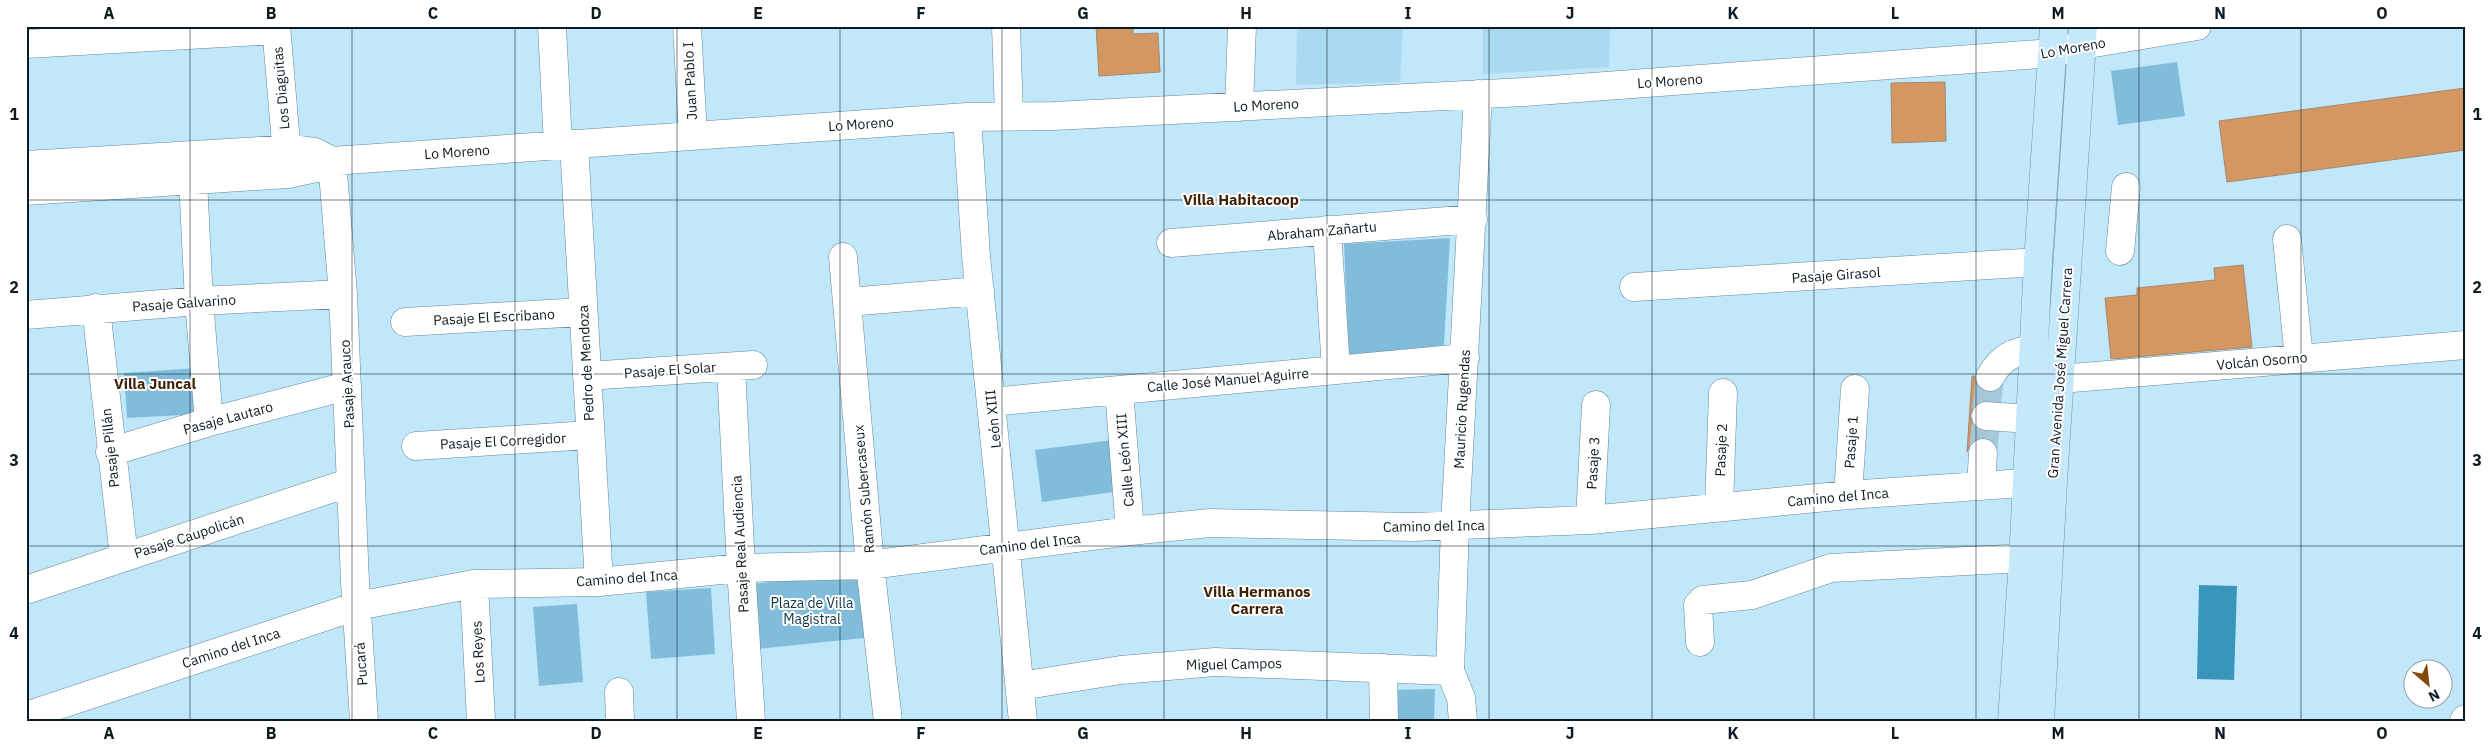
<svg xmlns="http://www.w3.org/2000/svg" width="2491" height="747" viewBox="0 0 2491 747" font-family="'IBM Plex Sans',sans-serif">
<rect width="100%" height="100%" fill="#c0e7fa"/>
<path fill="#abd9ef" d="M1297,26H1403L1400,82L1296,85Z
M1483,26H1610L1609,67L1483,74Z"/>
<path fill="#81bdda" d="M2177,62L2185,116L2118,125L2111,71Z
M1450,238L1444,345L1349,358L1344,244Z
M198,368L201,414L127,418L124,373Z
M1113,440L1120,491L1042,502L1035,450Z
M866,572L873,637L758,649L751,584Z
M711,588L715,654L651,659L646,592Z
M577,604L583,682L539,686L533,607Z
M1435,689L1434,721H1390L1389,690Z"/>
<path fill="#3a95bb" d="M2199,585L2237,586L2234,680L2197,679Z"/>
<path fill="#d59761" stroke="#a48871" d="M1096,26H1133V34L1158,33L1160,72L1099,76Z
M1945,82L1946,141L1892,143L1891,83Z
M2465,88V150L2227,182L2219,121Z
M2243,265L2252,347L2111,359L2105,298L2137,295V288L2215,280L2214,268Z
M1972,376H1974L1976,384L1982,390L1990,393L1998,390L1997,401L1979,402L1973,408L1970,415L1972,423L1978,429L1996,432L1995,444L1984,438L1976,439L1970,444L1967,452Z"/>
<g fill="none" stroke-linecap="round" stroke-linejoin="round">
<path stroke="#a5c8d9" stroke-width="28" stroke-dasharray="28 14" stroke-linecap="butt" d="M1986,410L1990,377
M1983,453L1986,421"/>
<g stroke="#648899" stroke-width="29">
<path id="minor" d="M276,26L288,167
M552,26L558,145
M687,26L693,136
M1006,26L1009,116
M26,44L276,30
M1239,107L1242,26
M967,117L976,256L1023,721
M574,144L599,582
M332,161L343,294L355,582L364,721
M26,165L294,149L315,152L332,161
M193,180L199,301L209,422
M26,191L288,174L316,168L332,161L967,117L1054,116L1524,92L2053,53L2082,45L2197,26
M1327,230L1336,369
M2287,239L2299,358
M1171,243L1473,219
M2120,251L2126,187
M843,257L870,565L888,721
M1634,287L2038,262
M848,302L980,291
M96,308L124,557
M26,315L199,301L343,294
M405,322L583,312
M731,367L741,568L751,721
M587,376L753,365
M1990,377C2000,359 2013,350 2034,350
M2060,379L2465,345
M1119,390L1130,531
M991,402L1465,358
M1986,416L2030,419
M416,446L590,435
M110,452L209,422L347,386
M1981,486L1983,453
M1848,495L1855,389
M1719,507L1723,393
M1590,520L1596,405
M474,584L481,721
M26,590L351,482
M1700,642L1698,605L1703,600L1752,595L1831,568L2006,559L2023,561
M1383,668L1384,721
M1020,686L1121,670L1215,662L1450,671
M619,692L620,721
M26,716L357,606L474,584L599,582L741,568L870,565L1130,531L1210,523L1413,527L1590,520L1848,495L2051,481
M1463,721L1461,698L1450,671L1455,526L1478,94
M2464,721L2465,719"/>
</g>
<g stroke="#6c97ab" stroke-width="29">
<path id="major" d="M2012,721L2023,561L2038,262L2054,26
M2040,721L2053,481L2083,26"/>
</g>
<use href="#minor" stroke="#fff" stroke-width="28"/>
<use href="#major" stroke="#c5e9fa" stroke-width="28"/>
</g>
<path fill="none" stroke="#0c1b21" stroke-width="1" stroke-opacity="0.55" d="M190,26V721M352,26V721M515,26V721M677,26V721M840,26V721M1002,26V721M1164,26V721M1327,26V721M1489,26V721M1652,26V721M1814,26V721M1976,26V721M2139,26V721M2301,26V721M26,200H2465M26,374H2465M26,546H2465"/>
<g text-anchor="middle" dominant-baseline="central" stroke-width="4" stroke-linejoin="round" paint-order="stroke">
<g font-size="14" fill="#0c1b21" stroke="#fff">
<text transform="translate(2073 48) rotate(-10)">Lo Moreno</text>
<text transform="translate(690 81) rotate(-93)">Juan Pablo I</text>
<text transform="translate(1670 81) rotate(-4)">Lo Moreno</text>
<text transform="translate(281 88) rotate(-95)">Los Diaguitas</text>
<text transform="translate(1266 105) rotate(-3)">Lo Moreno</text>
<text transform="translate(861 124) rotate(-4)">Lo Moreno</text>
<text transform="translate(457 152) rotate(-4)">Lo Moreno</text>
<text transform="translate(1322 231) rotate(-5)">Abraham Zañartu</text>
<text transform="translate(1836 275) rotate(-4)">Pasaje Girasol</text>
<text transform="translate(184 303) rotate(-4)">Pasaje Galvarino</text>
<text transform="translate(494 317) rotate(-3)">Pasaje El Escribano</text>
<text transform="translate(2262 361) rotate(-5)">Volcán Osorno</text>
<text transform="translate(586 363) rotate(-93)">Pedro de Mendoza</text>
<text transform="translate(670 370) rotate(-4)">Pasaje El Solar</text>
<text transform="translate(2060 373) rotate(-86)">Gran Avenida José Miguel Carrera</text>
<text transform="translate(1228 380) rotate(-5)">Calle José Manuel Aguirre</text>
<text transform="translate(347 384) rotate(-93)">Pasaje Arauco</text>
<text transform="translate(1462 409) rotate(-87)">Mauricio Rugendas</text>
<text transform="translate(228 418) rotate(-15)">Pasaje Lautaro</text>
<text transform="translate(993 419) rotate(-96)">León XIII</text>
<text transform="translate(503 441) rotate(-3)">Pasaje El Corregidor</text>
<text transform="translate(1851 442) rotate(-86)">Pasaje 1</text>
<text transform="translate(110 448) rotate(-96)">Pasaje Pillán</text>
<text transform="translate(1721 450) rotate(-88)">Pasaje 2</text>
<text transform="translate(1125 460) rotate(-95)">Calle León XIII</text>
<text transform="translate(1593 463) rotate(-87)">Pasaje 3</text>
<text transform="translate(864 489) rotate(-95)">Ramón Subercaseux</text>
<text transform="translate(1838 497) rotate(-5)">Camino del Inca</text>
<text transform="translate(1434 526) rotate(-1)">Camino del Inca</text>
<text transform="translate(189 536) rotate(-18)">Pasaje Caupolicán</text>
<text transform="translate(740 544) rotate(-93)">Pasaje Real Audiencia</text>
<text transform="translate(1030 544) rotate(-7)">Camino del Inca</text>
<text transform="translate(627 578) rotate(-4)">Camino del Inca</text>
<text transform="translate(231 648) rotate(-18)">Camino del Inca</text>
<text transform="translate(478 652) rotate(-93)">Los Reyes</text>
<text transform="translate(361 664) rotate(-94)">Pucará</text>
<text transform="translate(1234 664) rotate(-1)">Miguel Campos</text>
</g>
<g font-size="14" fill="#0d3646" stroke="#fff">
<text x="812" y="603">Plaza de Villa<tspan x="812" dy="16">Magistral</tspan></text>
</g>
<g font-size="15" font-weight="bold" fill="#402306" stroke="#fff">
<text x="1241" y="199">Villa Habitacoop</text>
<text x="155" y="383">Villa Juncal</text>
<text x="1257" y="591">Villa Hermanos<tspan x="1257" dy="17">Carrera</tspan></text>
</g>
</g>
<rect width="2491" height="747" fill="none" stroke="#ffffff" stroke-width="55"/>
<g transform="translate(2428 684) rotate(152)"><circle r="24" fill="#ffffff" stroke="#9ea4a6"/>
<path d="M0-4L9 19L0 12L-9 19Z" fill="#854a02"/>
<text y="-8" font-size="14" font-weight="bold" text-anchor="middle" fill="#0c1b21">N</text>
</g>
<rect x="28" y="28" width="2436" height="692" fill="none" stroke="#0c1b21" stroke-width="2"/>
<g font-size="16" text-anchor="middle" font-weight="bold" fill="#0c1b21">
<text x="109" y="19">A</text>
<text x="271" y="19">B</text>
<text x="433" y="19">C</text>
<text x="596" y="19">D</text>
<text x="758" y="19">E</text>
<text x="921" y="19">F</text>
<text x="1083" y="19">G</text>
<text x="1246" y="19">H</text>
<text x="1408" y="19">I</text>
<text x="1570" y="19">J</text>
<text x="1733" y="19">K</text>
<text x="1895" y="19">L</text>
<text x="2058" y="19">M</text>
<text x="2220" y="19">N</text>
<text x="2382" y="19">O</text>
<text x="14" y="120">1</text>
<text x="2477" y="120">1</text>
<text x="14" y="293">2</text>
<text x="2477" y="293">2</text>
<text x="14" y="466">3</text>
<text x="2477" y="466">3</text>
<text x="14" y="639">4</text>
<text x="2477" y="639">4</text>
<text x="109" y="739">A</text>
<text x="271" y="739">B</text>
<text x="433" y="739">C</text>
<text x="596" y="739">D</text>
<text x="758" y="739">E</text>
<text x="921" y="739">F</text>
<text x="1083" y="739">G</text>
<text x="1246" y="739">H</text>
<text x="1408" y="739">I</text>
<text x="1570" y="739">J</text>
<text x="1733" y="739">K</text>
<text x="1895" y="739">L</text>
<text x="2058" y="739">M</text>
<text x="2220" y="739">N</text>
<text x="2382" y="739">O</text>
</g>
</svg>
